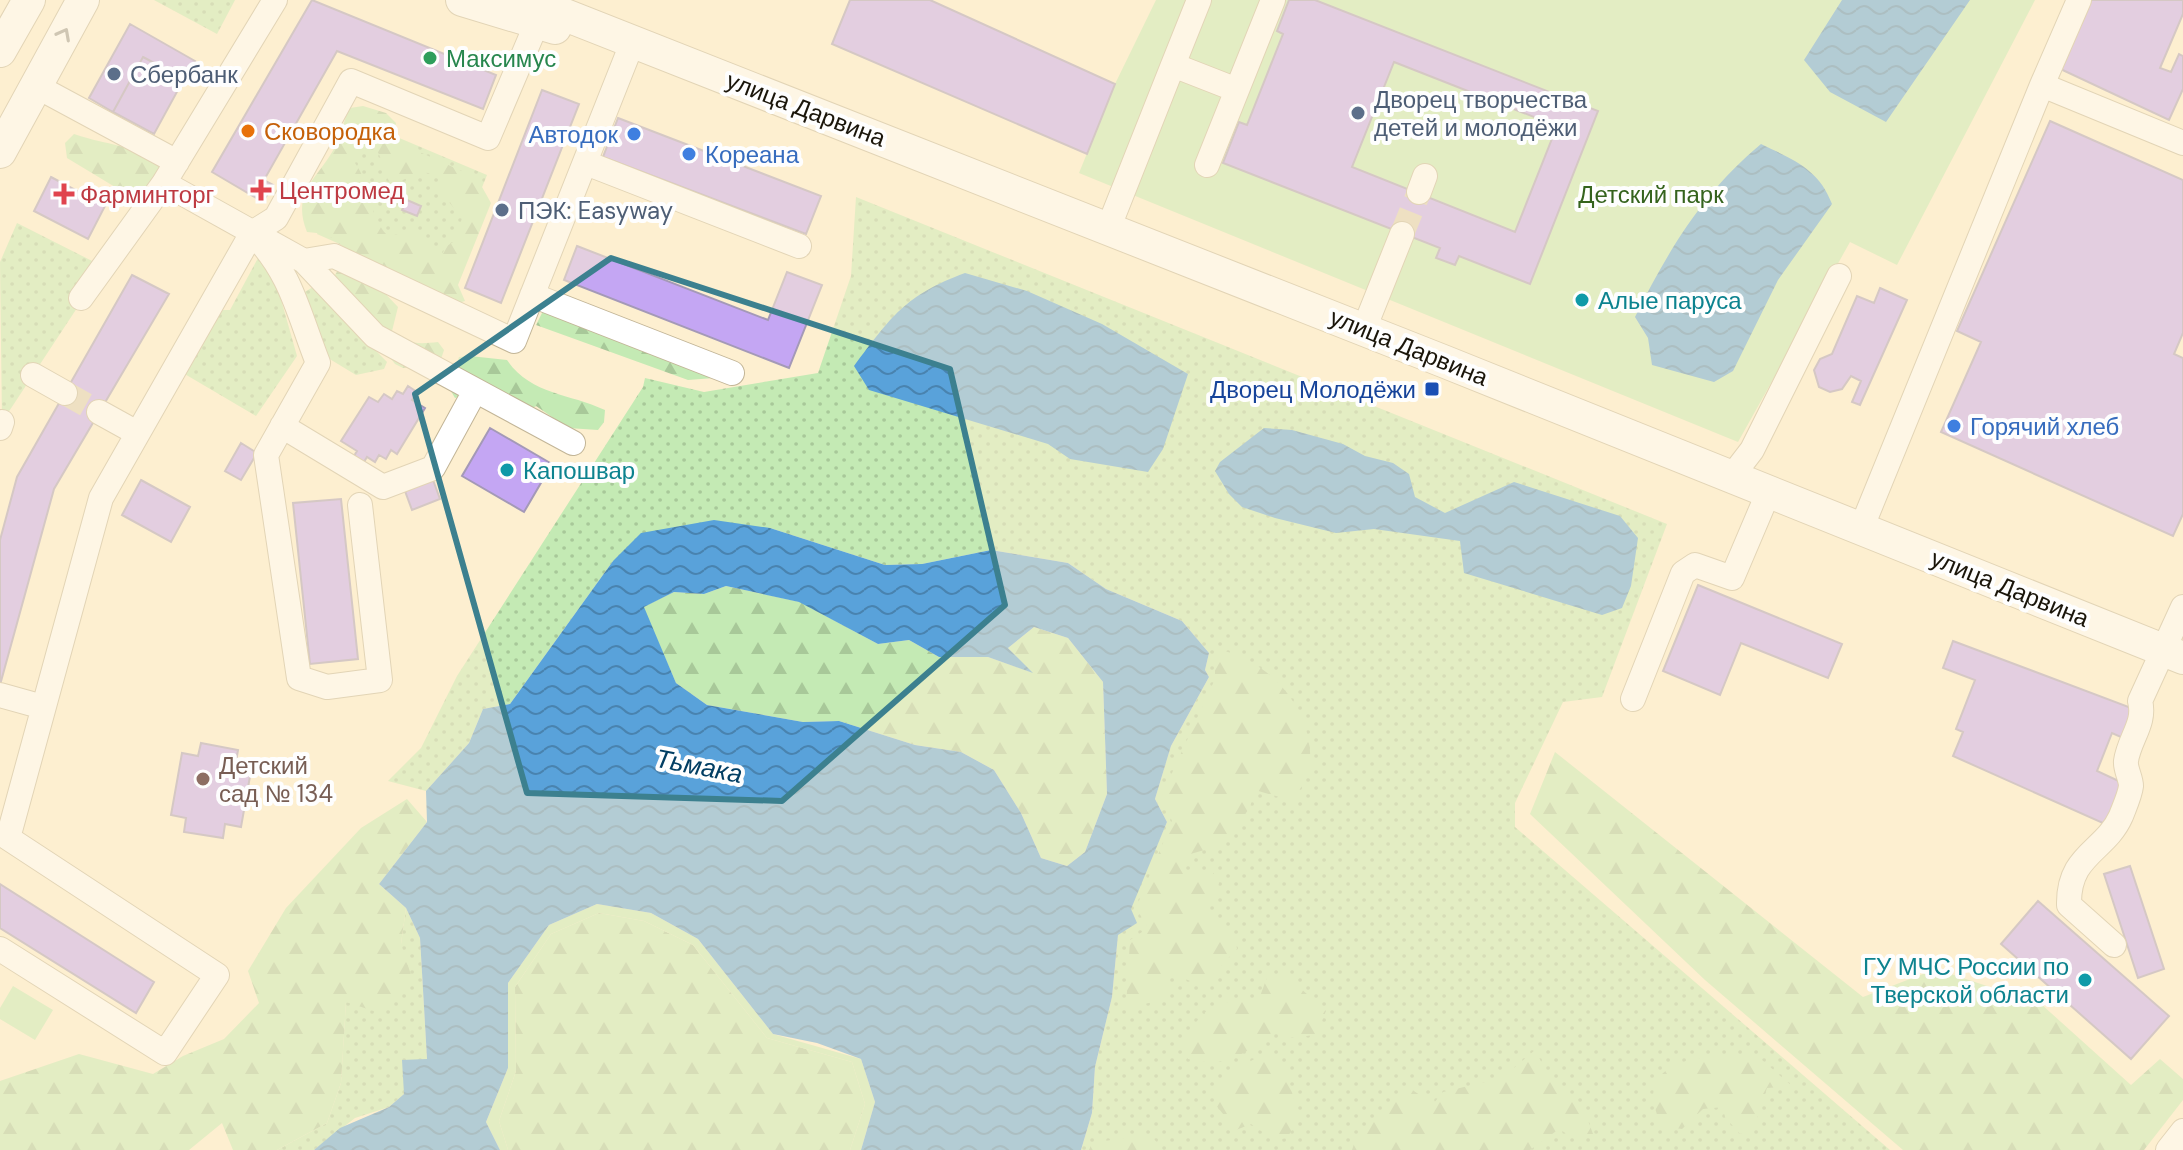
<svg xmlns="http://www.w3.org/2000/svg" width="2183" height="1150" viewBox="0 0 2183 1150" font-family="'DM Sans',sans-serif">
<defs>
<pattern id="grass-dots" width="8" height="8" patternUnits="userSpaceOnUse" patternTransform="scale(2)"><rect width="8" height="8" fill="#c4eab4"/><path d="M2 2h.1M6 6h.1" fill="none" stroke="#a8c899" stroke-width="1.8" stroke-linecap="round"/></pattern>
<pattern id="forest-firs" width="22" height="20" patternUnits="userSpaceOnUse" patternTransform="scale(2)"><rect width="22" height="20" fill="#c4eab4"/><path d="M5 1l3.5 6h-7zM16 11l3.5 6h-7z" fill="#a8c899"/></pattern>
<pattern id="water-waves" width="16" height="10" patternUnits="userSpaceOnUse" patternTransform="scale(2)"><rect width="16" height="10" fill="#59a2da"/><path d="M0 5q4-4 8 0t8 0" fill="none" stroke="#4983af"/></pattern>
</defs>
<rect width="100%" height="100%" fill="#fdefd0"/>
<path fill="url(#grass-dots)" d="M154,0H235L217,34Z
M366,124L487,175L441,289L317,234Z
M856,197L1667,524L1602,697L1563,702L1515,803V827L1890,1150H1081L1092,1113L1095,1067L1112,997L1118,935L1167,822L1155,799L1171,746L1209,677L1205,670L1209,653L1182,621L1106,589L1068,563L991,550L922,564L885,565L770,528L613,561L510,704L483,709L469,743L426,791L388,781L421,748L457,676L643,387L645,378L704,392L818,373L851,276Z
M17,223L104,267L2,422L0,262Z
M258,258L271,264L297,356L256,416L183,373L218,310H230Z
M313,287L387,362L384,369L356,375L328,358L303,293Z
M406,908L420,938L427,1059L404,1094L389,1107L355,1118L314,1150H277L327,1123L341,1083L346,1001L401,944Z"/>
<path fill="url(#forest-firs)" fill-rule="evenodd" d="M363,106L386,113L396,123L393,140L477,178L491,203L458,285L465,301L451,305C422,290 388,278 360,260C337,245 339,234 307,232C290,190 321,177 337,143C342,132 344,119 350,108ZM373,145C383,156 381,168 389,181L397,183L419,172L437,174L440,191L462,218L455,241L445,247L440,261L419,233L387,235C368,215 371,185 355,163L364,148Z
M74,134C112,147 126,141 160,167L146,191L120,190L67,158L65,143Z
M338,270L377,285L398,307L392,331C405,345 420,344 438,342L444,350L440,362L403,368L395,364L332,280Z
M545,307L714,378L688,380L536,325Z
M470,356L507,360C531,395 569,393 605,410L604,422L598,430L568,428L536,406L526,412L484,387V381H477L470,393L455,398L448,386L459,357Z
M726,586L800,602L878,644L909,640L939,657H988L1031,672L1008,648L1034,627L1068,638L1103,682L1107,794L1085,852L1067,866L1041,858L1021,813L994,770L961,752L915,745L839,721L803,722L707,705L676,683L643,607L674,592L704,594Z
M1221,650C1272,662 1315,712 1310,767C1309,777 1298,791 1293,801L1255,790L1250,807L1225,844L1187,855L1184,874L1213,872L1219,883L1207,914L1235,936L1237,949L1202,986L1171,973L1167,999L1126,1008L1130,940L1148,928L1136,908L1172,821L1161,797L1215,679V656Z
M1555,752L1863,997L1936,969L2041,1004L2131,1085L2160,1059L2183,1079V1100L2144,1150H1903L1705,980L1530,814Z
M407,799L427,822L379,884L406,908L401,944L411,975L383,1014L346,1002L341,1083L327,1123L277,1150H233L222,1123L189,1150H0V1081L79,1054L153,1074L183,1056L224,1039L259,1003L248,971L286,908L361,828Z
M599,913L644,921L693,945L767,1038L852,1062L865,1104L850,1150H508L499,1121L516,1071L515,987L551,934Z
M1269,972L1290,979L1326,1011L1316,1035L1287,1038L1274,1031C1244,1054 1228,1069 1188,1059L1183,1046C1200,1007 1216,1000 1259,999Z
M1535,1050L1554,1086L1583,1107L1593,1134L1578,1141L1559,1129L1530,1150H1352L1356,1138L1408,1087L1433,1104L1443,1092L1502,1078Z
M1268,1051L1285,1066L1299,1118L1287,1138L1274,1140L1251,1124L1236,1130L1215,1104V1082Z
M1755,1054L1792,1086L1767,1088L1754,1128L1740,1134L1725,1117L1723,1107L1703,1109L1682,1129L1662,1126C1627,1056 1708,1055 1755,1054Z
M1150,1134L1163,1150H1089L1092,1143Z"/>
<path fill="#c4eab4" d="M1156,0H2035L1897,265L1850,242L1738,442L1079,173L1115,84Z
M597,904L651,913L698,939L773,1034L861,1059L875,1102L861,1150H850L865,1104L852,1062L767,1038L693,945L644,921L599,913L551,934L515,987L516,1071L499,1121L508,1150H500L486,1122L508,1068V983L549,925Z
M13,986L53,1010L35,1040L0,1019V1008Z"/>
<path fill="url(#water-waves)" fill-rule="evenodd" d="M1842,0H1970L1886,122L1830,92L1804,60Z
M1761,144C1794,160 1819,169 1832,204L1778,280L1733,371L1714,382L1652,365L1648,338L1635,317C1668,251 1703,192 1761,144Z
M965,273L1027,291L1102,324L1188,374L1163,449L1148,472L1070,459L1048,444L869,390L854,366C891,317 905,295 965,273Z
M1264,428L1292,430L1343,444L1365,456L1393,463L1409,474L1415,497L1445,513L1514,482L1620,516L1638,538L1631,586L1622,608L1602,615L1464,573L1460,541L1374,529L1336,533L1275,518L1242,507L1229,494L1215,471L1220,462Z
M714,520L770,528L885,565L922,564L991,550L1068,563L1106,589L1182,621L1209,653L1205,670L1209,677L1171,746L1155,799L1167,822L1131,909L1137,923L1118,935L1112,997L1095,1067L1092,1113L1081,1150H861L875,1102L861,1059L817,1043L773,1034L698,939L651,913L597,904L549,925L508,983V1068L486,1122L500,1150H314L340,1128L389,1107L404,1094L402,1060L427,1059L420,938L406,908L379,884L427,822L426,791L469,743L483,709L510,704L613,561L641,533ZM726,586L799,602L878,644L909,640L939,657H988L1033,673L1008,648L1034,627L1068,638L1103,682L1107,794L1085,852L1067,866L1041,858L1021,813L994,770L961,752L915,745L839,721L803,722L707,705L676,683L644,607L674,592L704,594Z"/>
<path fill="#c4a6f3" stroke="#a499b7" stroke-width="2" fill-rule="evenodd" d="M312,0L496,75L483,109L337,51L264,180L273,185L263,202L212,172Z
M850,0H930L1115,84L1087,154L832,44Z
M1289,0H1315L1598,111L1530,284L1459,256L1455,265L1436,258L1440,248L1223,163L1239,122L1247,125L1283,34L1277,31ZM1394,62L1557,126L1515,232L1352,167Z
M2087,0H2183V14L2160,68L2171,72L2179,54L2183,56V89L2169,120L2054,66Z
M130,24L195,61L184,79L143,57L113,112L89,98Z
M143,57L184,79L154,134L113,112Z
M542,90L579,104L501,303L465,288Z
M618,118L821,196L806,234L603,157Z
M2050,121L2183,180V333L2174,354L2183,358V514L2173,536L1941,432L1981,342L1957,331Z
M51,177L105,206L88,239L34,211Z
M407,200L421,206L417,216L402,210Z
M577,246L768,320L787,272L822,285L789,368L564,280Z
M132,275L169,294L54,489L0,685V540L17,477Z
M1880,288L1907,300L1860,405L1852,402L1861,381L1851,376L1842,389L1830,392L1819,387L1814,370L1820,359L1832,354L1857,296L1874,303Z
M408,386L417,392L412,400L425,408L397,454L391,450L386,459L379,455L375,462L367,457L361,467L351,461L357,451L341,441L369,397L378,402L384,394L392,399L397,391L403,394Z
M490,428L552,464L524,512L462,476Z
M241,443L257,453L241,480L225,471Z
M141,480L190,507L171,542L122,515Z
M433,480L440,499L412,510L405,491Z
M341,499L358,659L310,664L293,503Z
M1698,585L1842,644L1828,678L1741,643L1720,695L1663,671Z
M1953,641L2134,709L2123,738L2112,733L2097,771L2123,783L2105,824L1953,756L1963,732L1956,729L1975,680L1943,668Z
M201,743L238,750L236,762L252,765L241,827L225,824L223,838L184,832L186,818L171,815L182,753L198,756Z
M2130,866L2164,969L2138,978L2104,874Z
M0,884L154,982L136,1013L0,928Z
M2038,901L2169,1016L2131,1059L2001,944Z"/>
<g fill="none" stroke-linecap="round" stroke-linejoin="round">
<path stroke="#dbceb2" stroke-width="24" stroke-dasharray="24 12" stroke-linecap="butt" d="M1402,234L1419,192
M65,393L99,412"/>
<g stroke="#c2b597" stroke-width="26">
<path id="minor" d="M275,0L164,183L304,261L375,336L573,443
M1173,65L1199,0
M2042,85L2079,0
M36,86L177,162
M586,163L799,246
M1207,165L1237,90
M1419,192L1425,176
M1108,229L1173,65L1237,90L1273,0
M252,233C291,272 298,312 318,363L266,455L299,678L327,687L380,680L360,505
M304,261L334,256L514,341L633,41
M532,295L732,373
M81,298L164,183
M1364,329L1402,234
M33,375L65,393
M99,412L137,433
M282,426L383,487L433,468L475,391
M0,428L2,422
M1732,476L1752,450L1839,276
M1861,529L2042,85L2183,143
M0,695L43,707
M1633,699L1683,573L1695,565L1732,578L1769,491
M2114,945L2069,905C2068,854 2105,852 2121,816C2124,808 2130,795 2131,786C2131,778 2125,769 2126,761C2129,739 2146,723 2140,701L2183,607
M0,949L165,1053L217,975L8,838L101,498L252,233L276,218L351,81L488,138L536,25
M2168,1150L2183,1131"/>
</g>
<g stroke="#c2b597" stroke-width="34">
<path id="major" d="M462,0L555,28
M527,0L1443,361L2183,658
M0,51L29,0
M0,152L83,0"/>
</g>
<use href="#minor" stroke="#fff" stroke-width="24"/>
<use href="#major" stroke="#fff" stroke-width="32"/>
</g>
<defs><path id="oneway-chevron" d="M-2-3.5L2.5 0L-2 3.5" fill="none" stroke-width="1.6" stroke-linecap="round" stroke-linejoin="round" transform="scale(2)"/></defs>
<use stroke="#989691" href="#oneway-chevron" transform="translate(64 34) rotate(-62)"/>
<path d="M0 0H2183V1150H0ZM611,258L950,369L1005,605L782,801L527,793L415,394Z" fill="#fdefd0" fill-opacity=".55" fill-rule="evenodd"/>
<path fill="none" stroke="#3c808f" stroke-width="6" stroke-linejoin="round" d="M611,258L950,369L1005,605L782,801L527,793L415,394Z"/>
<circle fill="#2e9e5b" stroke="#fefefe" stroke-width="3" cx="430" cy="58" r="8"/>
<g fill="#5c6f8a" stroke="#fefefe" stroke-width="3">
<circle cx="114" cy="74" r="8"/>
<circle cx="1358" cy="113" r="8"/>
<circle cx="502" cy="210" r="8"/>
</g>
<circle fill="#e8710a" stroke="#fefefe" stroke-width="3" cx="248" cy="131" r="8"/>
<g fill="#3f7fe0" stroke="#fefefe" stroke-width="3">
<circle cx="634" cy="134" r="8"/>
<circle cx="689" cy="154" r="8"/>
<circle cx="1954" cy="426" r="8"/>
</g>
<g fill="#e0444e" stroke="#fefefe" stroke-width="3">
<path d="M257 178h8v8h8v8h-8v8h-8v-8h-8v-8h8z"/>
<path d="M60 182h8v8h8v8h-8v8h-8v-8h-8v-8h8z"/>
</g>
<g fill="#0f9aa8" stroke="#fefefe" stroke-width="3">
<circle cx="1582" cy="300" r="8"/>
<circle cx="507" cy="470" r="8"/>
<circle cx="2085" cy="980" r="8"/>
</g>
<rect fill="#1a4fb4" stroke="#fefefe" stroke-width="3" x="1424" y="381" width="16" height="16" rx="4"/>
<circle fill="#8d6e63" stroke="#fefefe" stroke-width="3" cx="203" cy="779" r="8"/>
<g text-anchor="middle" dominant-baseline="central" stroke-width="8" stroke-linejoin="round" paint-order="stroke">
<g font-size="24" fill="#27864d" stroke="#fefefe" text-anchor="start">
<text x="446" y="58">Максимус</text>
</g>
<g font-size="24" fill="#4e5e75" stroke="#fefefe" text-anchor="start">
<text x="130" y="74">Сбербанк</text>
<text x="1374" y="99">Дворец творчества<tspan x="1374" dy="28">детей и молодёжи</tspan></text>
<text x="518" y="210">ПЭК: Easyway</text>
</g>
<g font-size="24" fill="#1a150a" stroke="#fefefe">
<text transform="translate(806 109) rotate(21)">улица Дарвина</text>
<text transform="translate(1409 347) rotate(22)">улица Дарвина</text>
<text transform="translate(2010 588) rotate(22)">улица Дарвина</text>
</g>
<g font-size="24" fill="#c56008" stroke="#fefefe" text-anchor="start">
<text x="264" y="131">Сковородка</text>
</g>
<g font-size="24" fill="#366cbe" stroke="#fefefe" text-anchor="start">
<text x="618" y="134" text-anchor="end">Автодок</text>
<text x="705" y="154">Кореана</text>
<text x="1970" y="426">Горячий хлеб</text>
</g>
<g font-size="24" fill="#be3a42" stroke="#fefefe" text-anchor="start">
<text x="279" y="190">Центромед</text>
<text x="80" y="194">Фарминторг</text>
</g>
<g font-size="24" fill="#35631d" stroke="#fefefe">
<text x="1651" y="194">Детский парк</text>
</g>
<g font-size="24" fill="#0d838f" stroke="#fefefe" text-anchor="start">
<text x="1598" y="300">Алые паруса</text>
<text x="523" y="470">Капошвар</text>
<text x="2069" y="966" text-anchor="end">ГУ МЧС России по<tspan x="2069" dy="28">Тверской области</tspan></text>
</g>
<g font-size="24" fill="#164399" stroke="#fefefe" text-anchor="end">
<text x="1416" y="389">Дворец Молодёжи</text>
</g>
<g font-size="24" fill="#785e54" stroke="#fefefe" text-anchor="start">
<text x="219" y="765">Детский<tspan x="219" dy="28">сад № 134</tspan></text>
</g>
<g font-size="26" font-style="italic" fill="#023e63" stroke="#fefefe">
<text transform="translate(699 766) rotate(11)">Тьмака</text>
</g>
</g>
</svg>
